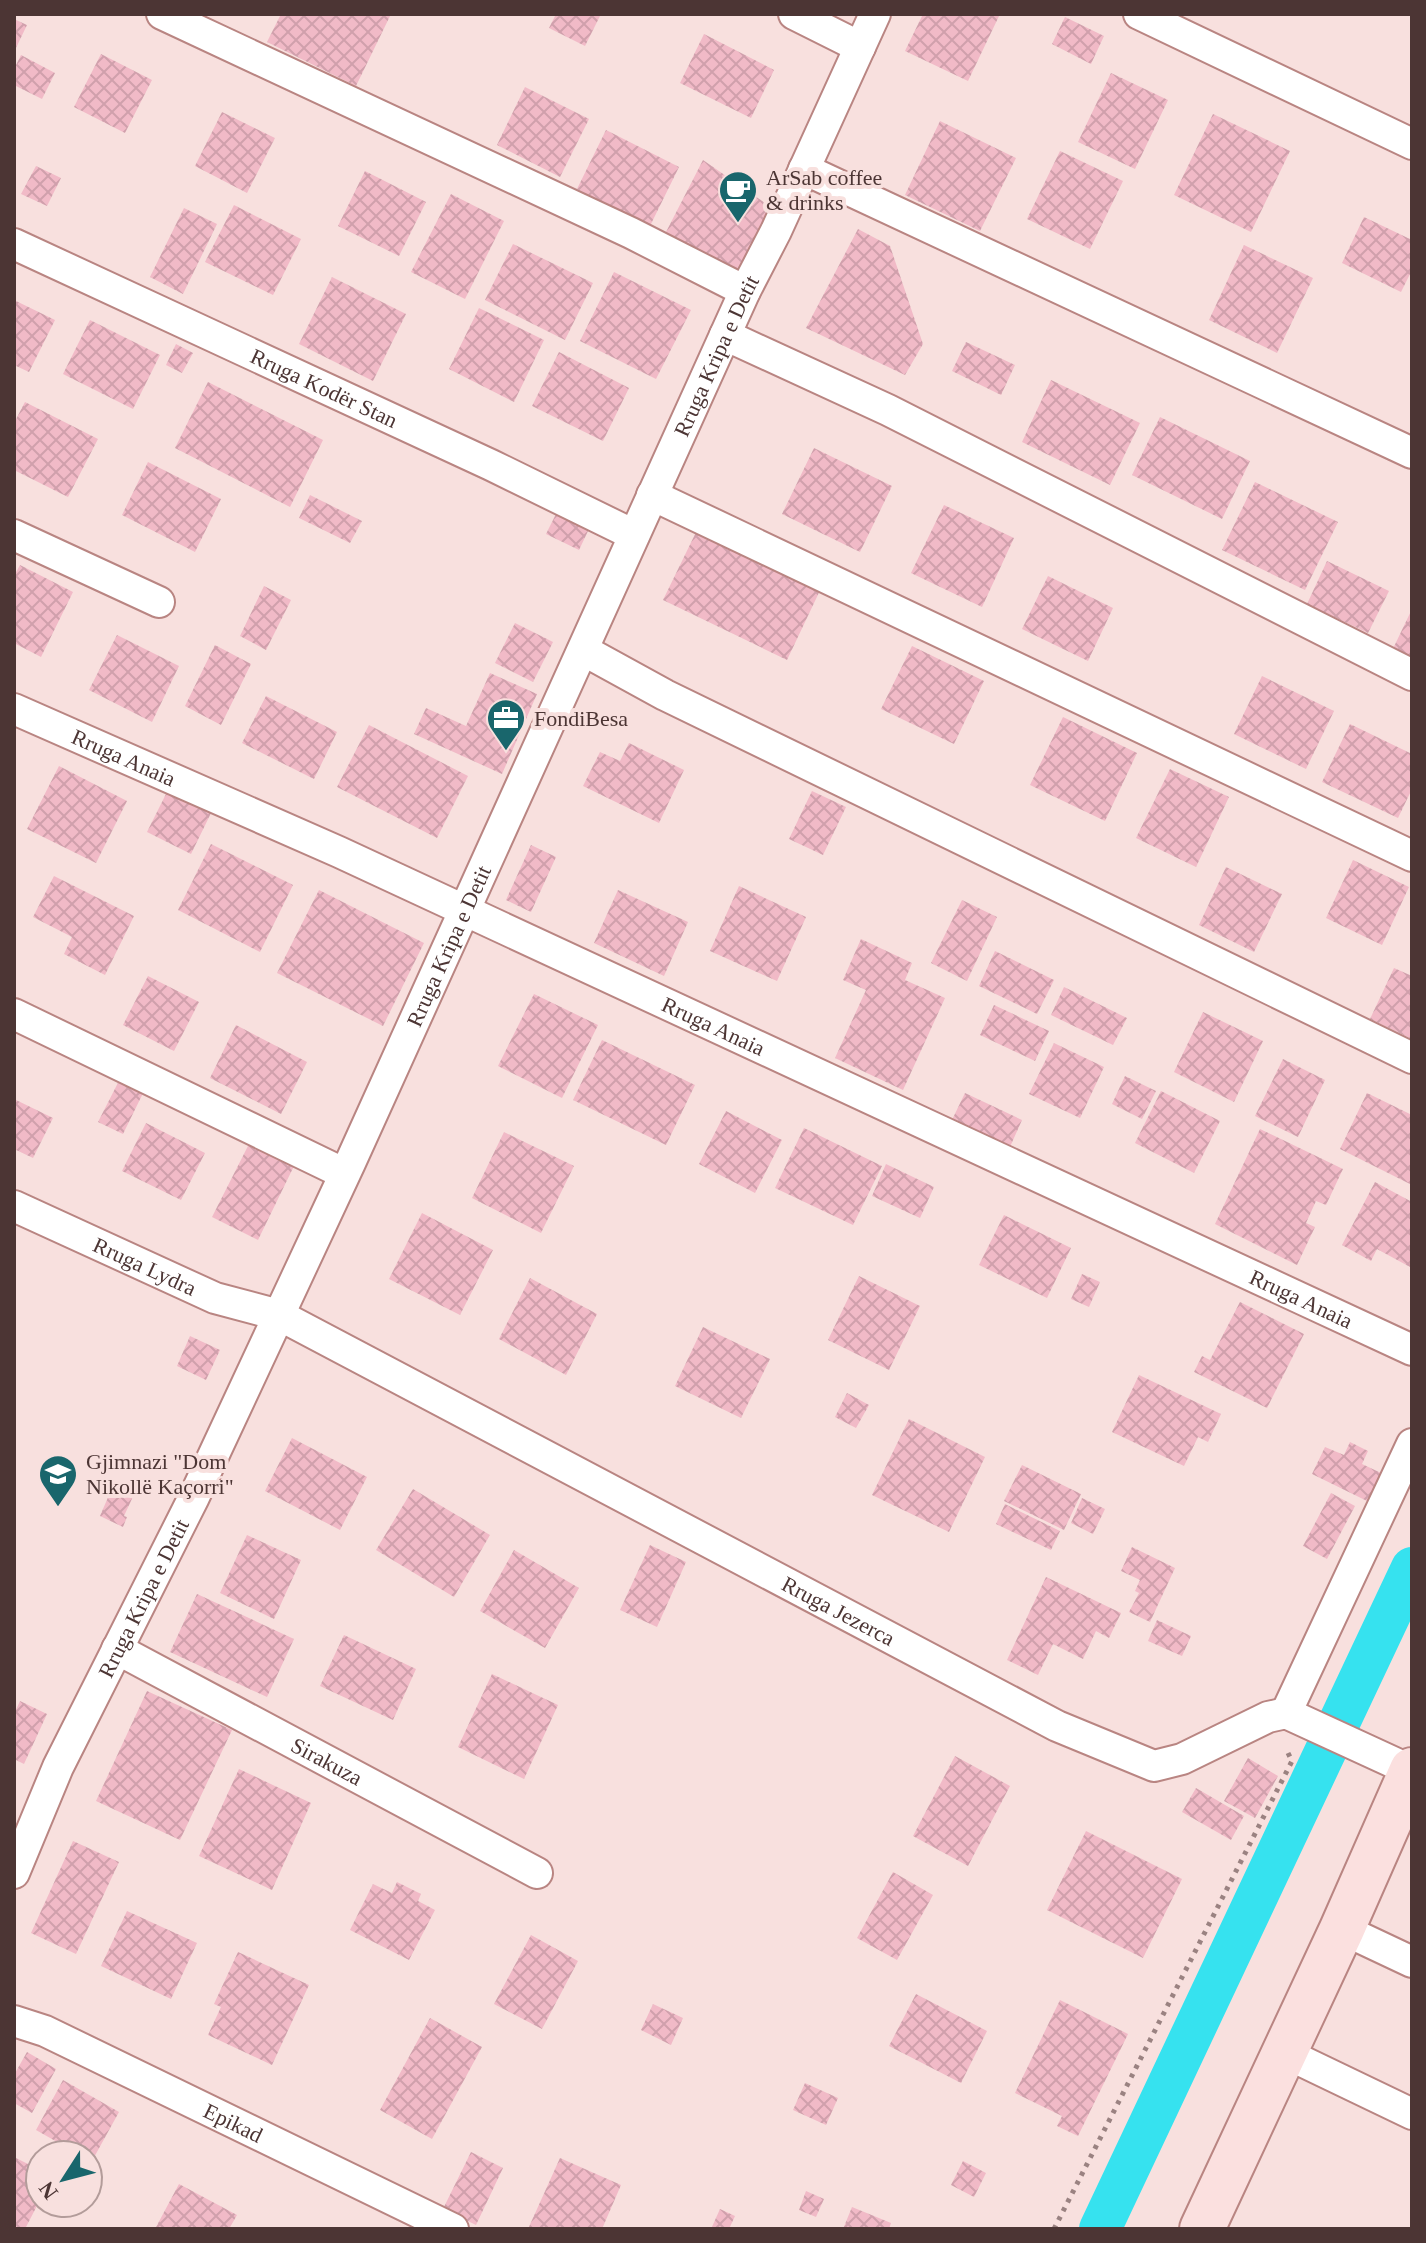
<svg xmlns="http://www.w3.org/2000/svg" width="1426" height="2243" viewBox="0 0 1426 2243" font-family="'Times New Roman',serif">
<defs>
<pattern id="building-cross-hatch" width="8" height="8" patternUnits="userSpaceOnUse" patternTransform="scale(2)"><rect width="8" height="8" fill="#f1bac7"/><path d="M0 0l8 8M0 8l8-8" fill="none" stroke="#d0a0ac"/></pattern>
</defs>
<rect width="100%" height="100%" fill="#f8e0de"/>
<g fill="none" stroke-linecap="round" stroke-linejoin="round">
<path stroke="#36e2ef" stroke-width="42" d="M1100,2229L1412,1568"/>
</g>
<path fill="url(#building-cross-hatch)" d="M281,14H391L356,86L267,42Z
M556,14H601L585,46L549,28Z
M923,14H1000L968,81L905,51Z
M1065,17L1104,36L1091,64L1052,44Z
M14,19L27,25L14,52Z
M704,34L774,70L751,118L680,83Z
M101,54L152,80L125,133L74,107Z
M21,55L55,73L42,99L14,85V69Z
M1111,73L1168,100L1135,169L1078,142Z
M525,87L589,119L560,177L497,145Z
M222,112L275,138L247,193L195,166Z
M1213,114L1290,151L1251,232L1174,195Z
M940,121L1016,158L980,231L905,195Z
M606,130L679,167L650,226L577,189Z
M1060,151L1123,181L1090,249L1027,219Z
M703,160L775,210L739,282L666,232Z
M36,166L61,178L47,206L21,194Z
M365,171L426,202L399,256L338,226Z
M451,194L504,221L465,299L411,272Z
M234,205L301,239L273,295L205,262Z
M184,208L217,224L183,294L150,277Z
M1364,217L1412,240V270L1401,292L1342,263Z
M858,229L890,246L923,344L905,375L806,328Z
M513,244L593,283L565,340L485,300Z
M1244,245L1313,278L1277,353L1209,320Z
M614,272L691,310L656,379L580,341Z
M332,277L406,314L373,381L299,344Z
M14,300L55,320L29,372L14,365Z
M479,308L544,340L514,402L449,369Z
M90,320L160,355L133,409L63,374Z
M966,342L1015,365L1001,395L952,371Z
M176,344L193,353L182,373L166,365Z
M559,352L629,388L603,441L532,406Z
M1051,380L1140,423L1110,485L1022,442Z
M208,382L323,440L290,507L175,448Z
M25,402L98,439L68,497L14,470V423Z
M1160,417L1250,461L1222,519L1132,475Z
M814,448L892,486L860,552L782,514Z
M148,462L221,499L195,552L122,515Z
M1255,482L1338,522L1305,590L1222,550Z
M310,495L362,521L350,543L299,518Z
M944,505L1014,538L982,607L911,573Z
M557,512L589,529L579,550L546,534Z
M701,522L824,582L787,660L663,600Z
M1327,561L1389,591L1368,633L1307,604Z
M20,565L73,592L41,657L14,643V576Z
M1048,576L1113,608L1088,661L1022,629Z
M264,586L291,600L266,650L240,636Z
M1412,609V668L1389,657Z
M515,623L553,642L533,682L495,663Z
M117,635L179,666L152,722L89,690Z
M215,645L251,664L221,725L185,706Z
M912,646L984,681L954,744L881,709Z
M490,673L537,694L502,774L414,734L426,708L466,726Z
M1262,676L1334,711L1306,769L1234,734Z
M266,696L337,732L314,779L242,743Z
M1063,717L1137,753L1105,821L1030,785Z
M1350,724L1412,754V789L1398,818L1322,782Z
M369,725L468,776L437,838L337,787Z
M629,743L684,770L659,823L583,786L600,752L620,761Z
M59,766L127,801L96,863L27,829Z
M1170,769L1229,797L1196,867L1136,838Z
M170,786L213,809L191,854L147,832Z
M812,791L846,807L823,855L789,839Z
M211,844L293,885L260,952L178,910Z
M531,845L556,857L531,912L506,900Z
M1353,860L1409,887L1382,945L1326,918Z
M1226,867L1282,894L1254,952L1199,925Z
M54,876L134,916L105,975L64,954L72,937L33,917Z
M739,886L806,917L777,981L710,951Z
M319,890L424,943L383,1026L277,973Z
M618,890L688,922L664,976L594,943Z
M962,900L997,917L967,981L931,963Z
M861,939L912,963L905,980L945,998L903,1090L835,1058L866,990L843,980Z
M995,951L1054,980L1037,1014L979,986Z
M1394,968L1412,976V1039L1370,1019Z
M148,976L199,1002L174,1051L123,1025Z
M1064,987L1127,1018L1113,1045L1051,1015Z
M534,994L598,1025L562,1098L498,1066Z
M994,1005L1049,1031L1035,1061L980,1035Z
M1203,1012L1263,1041L1234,1102L1174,1072Z
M236,1025L307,1062L281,1114L210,1078Z
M602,1040L695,1085L666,1145L573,1100Z
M1054,1043L1104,1067L1080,1118L1029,1094Z
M1283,1059L1325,1080L1298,1137L1255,1116Z
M123,1073L147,1085L123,1134L98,1122Z
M1125,1076L1156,1091L1142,1119L1112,1104Z
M1161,1091L1220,1121L1194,1173L1135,1143Z
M965,1093L1022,1120L1009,1149L951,1122Z
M1367,1093L1412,1115L1410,1184L1340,1149Z
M14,1099L53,1118L33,1158L14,1149Z
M726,1111L782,1140L755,1193L699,1164Z
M146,1123L205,1153L181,1200L122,1171Z
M804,1128L882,1166L853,1225L775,1188Z
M1260,1129L1343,1169L1326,1205L1316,1201L1306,1223L1315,1227L1297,1265L1215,1224Z
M504,1132L574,1166L541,1233L472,1198Z
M249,1144L294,1166L258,1240L212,1217Z
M886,1164L934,1187L920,1218L872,1196Z
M1375,1182L1412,1202L1410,1267L1377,1249L1371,1261L1342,1245Z
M422,1213L493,1250L460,1315L389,1279Z
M1004,1215L1071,1248L1047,1298L979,1265Z
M1082,1274L1100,1282L1089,1307L1071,1299Z
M859,1276L920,1306L889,1370L828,1340Z
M530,1278L597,1314L566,1375L499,1339Z
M1240,1302L1304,1334L1267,1408L1194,1372L1202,1356L1210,1360Z
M703,1327L770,1359L741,1418L675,1386Z
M190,1336L220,1350L206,1380L177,1366Z
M1139,1375L1221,1414L1208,1442L1198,1437L1184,1466L1112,1432Z
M847,1393L869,1405L856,1428L835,1417Z
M909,1419L985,1457L949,1532L872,1495Z
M292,1438L367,1477L340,1530L265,1491Z
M1350,1442L1368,1451L1362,1464L1381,1473L1367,1501L1312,1474L1325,1447L1344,1455Z
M1022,1465L1081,1494L1064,1530L1004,1501Z
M115,1481L136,1490L124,1516L127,1517L123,1527L100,1516Z
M413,1489L490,1535L454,1597L376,1550Z
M1331,1493L1355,1506L1327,1559L1303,1546Z
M1082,1498L1105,1509L1093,1534L1071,1523Z
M1005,1504L1060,1531L1051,1550L996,1524Z
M247,1535L301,1560L274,1619L220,1593Z
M650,1545L686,1562L657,1627L620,1610Z
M1132,1547L1175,1568L1150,1622L1129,1612L1139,1593L1135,1591L1140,1580L1121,1571Z
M514,1550L579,1588L545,1648L480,1611Z
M1046,1577L1121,1613L1109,1638L1096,1631L1083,1659L1053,1644L1038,1675L1007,1660Z
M197,1594L294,1639L267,1697L170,1652Z
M1157,1620L1191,1636L1182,1656L1148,1641Z
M344,1635L416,1669L393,1720L320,1686Z
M492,1674L558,1705L524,1779L458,1747Z
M147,1691L232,1730L180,1840L96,1801Z
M20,1701L47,1714L24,1764L14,1759V1714Z
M955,1756L1010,1786L968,1866L913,1836Z
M1248,1758L1278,1776L1255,1818L1224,1801Z
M239,1769L311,1803L272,1890L199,1856Z
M1196,1788L1244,1816L1231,1840L1182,1812Z
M1086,1831L1182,1879L1143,1958L1047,1910Z
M73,1841L119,1862L76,1954L31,1933Z
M893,1872L933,1895L897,1960L857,1938Z
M397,1882L421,1894L418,1901L435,1910L409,1960L350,1930L373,1884L392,1893Z
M127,1911L197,1943L171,1999L101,1966Z
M531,1935L578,1961L542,2029L494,2004Z
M238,1952L309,1985L272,2065L208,2035L221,2007L214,2004Z
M916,1994L987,2031L961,2083L889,2046Z
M1060,2000L1128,2034L1078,2136L1057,2126L1062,2116L1015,2093Z
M653,2004L683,2018L671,2045L641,2030Z
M430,2018L482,2047L432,2139L380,2110Z
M27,2052L56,2069L32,2113L14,2103V2075Z
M63,2080L119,2112L92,2161L88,2159V2155H80L36,2130Z
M805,2083L838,2098L826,2125L793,2110Z
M471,2152L503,2168L476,2225L443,2209Z
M14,2157L40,2170V2200L25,2229L14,2228Z
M560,2158L621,2185L602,2229H528Z
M963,2161L986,2173L974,2197L951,2185Z
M179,2184L237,2215L229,2229H155Z
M806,2191L824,2199L816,2217L799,2210Z
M852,2207L891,2223L889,2229H843Z
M720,2209L735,2216L729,2229H711Z"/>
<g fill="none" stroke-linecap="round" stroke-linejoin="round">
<g stroke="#b98582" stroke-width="34">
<g id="street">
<path d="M162,14L631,233L745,291"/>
<path d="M794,14L860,47"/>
<path d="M1139,14L1412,144"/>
<path d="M804,169L1412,453"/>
<path id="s1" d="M14,244L491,465L634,535"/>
<path d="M725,335L888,410L1412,675"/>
<path d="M652,495L1412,856"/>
<path d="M14,535L159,602"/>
<path d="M583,650L665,695L1412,1058"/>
<path id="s2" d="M14,709L339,852L1412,1350"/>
<path d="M14,1014L343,1173"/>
<path id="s3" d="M14,1206L215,1298L279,1315L1057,1726L1154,1766L1182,1759L1268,1717L1286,1713L1412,1771"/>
<path id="s4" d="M117,1649L537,1873"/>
<path d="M1286,1713L1412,1444"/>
<path id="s5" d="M14,1873L58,1767L194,1497L350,1163L745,291L776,231L875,14"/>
<path d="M1342,1929L1412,1962"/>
<path id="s6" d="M14,2021L45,2031L453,2229"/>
<path d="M1285,2053L1412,2114"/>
</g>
</g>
<g stroke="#b98582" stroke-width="48">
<path id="secondary" d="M1202,2229L1342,1929L1412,1770"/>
</g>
<path stroke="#9a8281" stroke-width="5" stroke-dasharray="4 6" stroke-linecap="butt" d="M1054,2229L1292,1761L1288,1753"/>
<use href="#street" stroke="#fff" stroke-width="30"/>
<use href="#secondary" stroke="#fbe0df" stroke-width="44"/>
</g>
<defs>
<g id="cafe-pin" transform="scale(2)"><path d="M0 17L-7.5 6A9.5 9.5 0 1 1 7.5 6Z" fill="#19666c" stroke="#f8e0de"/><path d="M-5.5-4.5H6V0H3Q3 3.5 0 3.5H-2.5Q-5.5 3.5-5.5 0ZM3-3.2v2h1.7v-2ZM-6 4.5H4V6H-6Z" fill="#fff"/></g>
<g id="office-pin" transform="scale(2)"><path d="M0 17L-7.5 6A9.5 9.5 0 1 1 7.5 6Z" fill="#19666c" stroke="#f8e0de"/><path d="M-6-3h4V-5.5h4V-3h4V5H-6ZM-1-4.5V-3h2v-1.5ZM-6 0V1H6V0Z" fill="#fff"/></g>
<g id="school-pin" transform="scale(2)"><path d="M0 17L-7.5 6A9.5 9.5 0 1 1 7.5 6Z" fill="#19666c" stroke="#f8e0de"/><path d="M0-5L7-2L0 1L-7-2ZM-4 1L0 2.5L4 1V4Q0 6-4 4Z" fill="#fff"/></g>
</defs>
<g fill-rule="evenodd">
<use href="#cafe-pin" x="738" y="190"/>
<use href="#office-pin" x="506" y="718"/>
<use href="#school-pin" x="58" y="1474"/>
</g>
<g text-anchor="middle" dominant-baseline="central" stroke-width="8" stroke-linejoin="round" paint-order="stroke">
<g font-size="22" fill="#4c3534" stroke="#f8e0de" text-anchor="start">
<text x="766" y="177">ArSab coffee<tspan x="766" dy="25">&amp; drinks</tspan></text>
<text x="534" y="718">FondiBesa</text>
<text x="86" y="1461">Gjimnazi "Dom<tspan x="86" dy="25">Nikollë Kaçorri"</tspan></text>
</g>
<g font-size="22" fill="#4c3534" stroke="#f8e0de">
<text stroke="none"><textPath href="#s5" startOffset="1672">Rruga Kripa e Detit</textPath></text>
<text stroke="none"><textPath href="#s1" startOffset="342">Rruga Kodër Stan</textPath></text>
<text stroke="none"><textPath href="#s2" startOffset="120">Rruga Anaia</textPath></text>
<text stroke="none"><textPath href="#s5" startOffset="1024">Rruga Kripa e Detit</textPath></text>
<text stroke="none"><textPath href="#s2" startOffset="768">Rruga Anaia</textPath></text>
<text stroke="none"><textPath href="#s3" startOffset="144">Rruga Lydra</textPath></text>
<text stroke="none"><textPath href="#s2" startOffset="1416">Rruga Anaia</textPath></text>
<text stroke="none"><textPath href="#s5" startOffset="304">Rruga Kripa e Detit</textPath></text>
<text stroke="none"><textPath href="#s3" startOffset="920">Rruga Jezerca</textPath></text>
<text stroke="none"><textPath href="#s4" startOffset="238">Sirakuza</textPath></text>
<text stroke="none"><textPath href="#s6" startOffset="242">Epikad</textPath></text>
</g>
</g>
<rect width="1426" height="2243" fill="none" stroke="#4c3534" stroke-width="32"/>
<g transform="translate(64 2179) rotate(234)"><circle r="38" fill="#f8e0de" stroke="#b39c9a" stroke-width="2"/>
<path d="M0-6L14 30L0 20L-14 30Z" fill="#19666c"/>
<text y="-12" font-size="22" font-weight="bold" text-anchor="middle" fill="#4c3534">N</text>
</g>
</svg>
